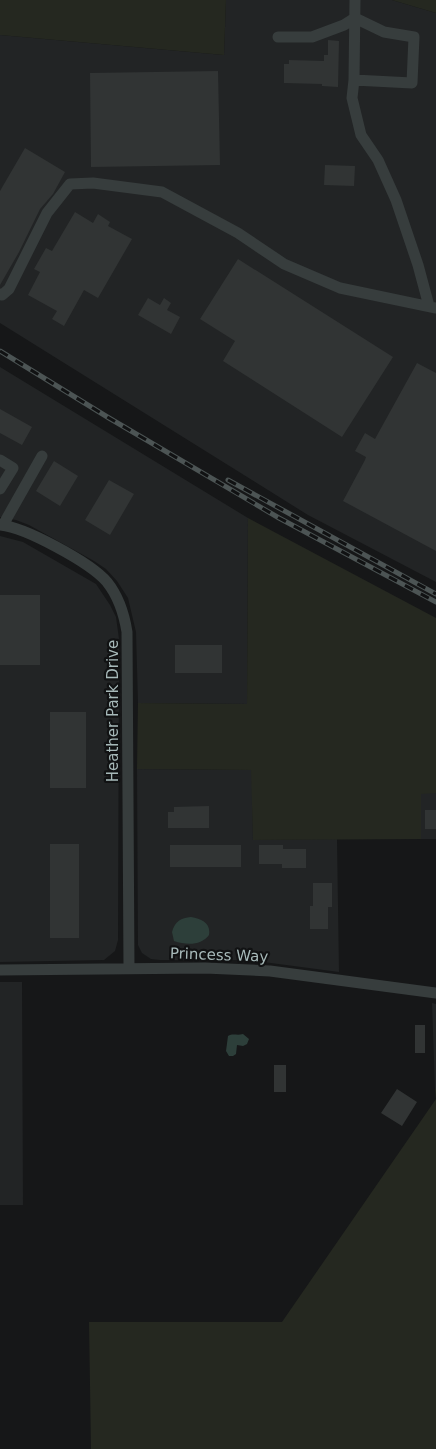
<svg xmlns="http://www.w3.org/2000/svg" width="436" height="1449" viewBox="0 0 436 1449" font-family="'DejaVu Sans',sans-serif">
<rect width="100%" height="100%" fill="#161718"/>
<path fill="#222425" d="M226,0H392L436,13V582L308,515L0,323V35L224,55Z
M0,367L248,518L247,704L138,703L136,632L128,598L117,581L106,569L94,561L29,525L16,520L0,517Z
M0,536L23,542L96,584L110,605L116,617L119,639L118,940L115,951L104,960L0,962Z
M137,769L252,770L253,840L337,839L339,972L249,960H160L151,959L142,953L138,945Z
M421,793H436V839H421Z
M0,982H22L23,1205H0Z
M432,1003L436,1004V1089H435Z"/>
<path fill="#252820" d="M0,0H226L224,55L0,35Z
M392,0H436V13Z
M248,518L436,618V793L421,794V839L253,840L251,770L137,769L138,703L247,704Z
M435,1089H436V1449H91L89,1322H282L436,1099Z"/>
<path fill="#2d3f3a" d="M191,917C202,919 211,923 209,935C201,946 186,945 174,941L172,932C175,921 181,918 191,917Z
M243,1034L249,1039L247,1044L243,1046L237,1045L236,1054L233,1056H229L226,1051L228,1036C233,1033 237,1036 243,1034Z"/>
<path fill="#313434" d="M328,40L339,41L338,87L322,86V84L284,83V64H289V60L324,61V55H328Z
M218,71L220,165L91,167L90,73Z
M25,148L65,172L53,194L40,209L19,252L0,285V191Z
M325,165L355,166L354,186L324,185Z
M75,212L93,223L98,214L110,222L108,226L132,239L98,298L84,290L64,326L52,319L57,311L28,295L40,272L34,269L46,248L52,251Z
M238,259L393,357L342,437L223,361L235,341L200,319Z
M148,298L160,305L164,298L171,303L167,310L180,317L171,334L138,315Z
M417,363L436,373V551L343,501L365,460L366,457L355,451L365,433L375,439Z
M0,409L32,427L22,445L0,433Z
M54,461L78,476L60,506L36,491Z
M109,480L134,494L110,535L85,520Z
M0,595H40V665H0Z
M175,645H222V673H175Z
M50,712H86V788H50Z
M209,806V828H168V812H174V807Z
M425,810H436V829H425Z
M50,844H79V938H50Z
M170,845H241V867H170Z
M259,845H283V849H306V868H282V864H259Z
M313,883H332V907H328V929H310V906H313Z
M415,1025H425V1053H415Z
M274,1065H286V1092H274Z
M397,1089L417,1102L402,1126L381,1113Z"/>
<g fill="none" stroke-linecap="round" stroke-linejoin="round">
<path stroke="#373d3d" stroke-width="11" d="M355,0L354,80L412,83L414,37L384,32L355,18
M278,37H312L344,25L355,18
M354,80L352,98L361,135L378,160L396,200L418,265L429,306
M0,294L2,295L9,289L47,213L70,184L93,183L162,192L238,233L284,264L340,288L436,308
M0,460L13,468L0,489
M0,525C25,527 91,563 107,582C119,597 124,613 127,632L129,968
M3,525L42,456
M0,970L205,968L270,971L436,993"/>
<g stroke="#4c5454" stroke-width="5">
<path id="rail" d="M0,351L109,418L279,518L436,602
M228,480L436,594"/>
</g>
<use href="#rail" stroke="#111213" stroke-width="3" stroke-dasharray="9" stroke-linecap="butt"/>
</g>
<g text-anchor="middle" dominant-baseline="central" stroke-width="4.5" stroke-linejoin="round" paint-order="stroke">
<g font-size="15" fill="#a7b9b9" stroke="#111213">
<text transform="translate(113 711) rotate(-90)">Heather Park Drive</text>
<text transform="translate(219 955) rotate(2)">Princess Way</text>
</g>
</g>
</svg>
